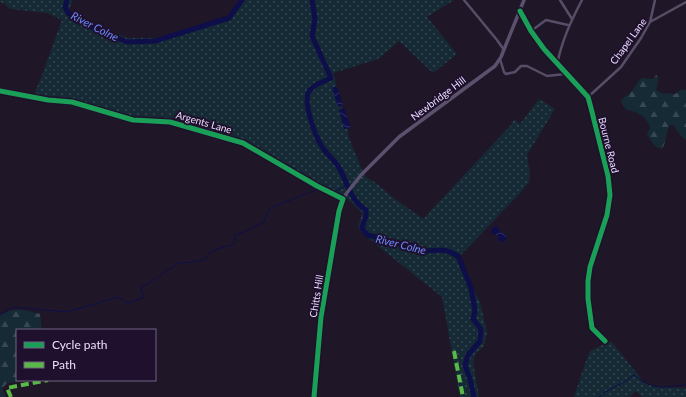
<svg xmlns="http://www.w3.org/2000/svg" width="686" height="397" viewBox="0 0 686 397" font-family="Lato,sans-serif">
<defs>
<pattern id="grass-dots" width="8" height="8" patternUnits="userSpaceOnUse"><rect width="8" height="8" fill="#152a35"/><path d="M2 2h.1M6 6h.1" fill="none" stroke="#374853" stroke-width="1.8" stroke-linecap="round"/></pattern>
<pattern id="forest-firs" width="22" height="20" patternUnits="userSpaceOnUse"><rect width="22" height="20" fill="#152a35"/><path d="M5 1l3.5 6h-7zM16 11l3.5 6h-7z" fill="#374853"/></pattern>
<pattern id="water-waves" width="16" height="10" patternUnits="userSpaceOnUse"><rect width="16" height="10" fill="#0d0e4a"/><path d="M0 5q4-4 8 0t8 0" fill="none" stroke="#303165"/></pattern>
</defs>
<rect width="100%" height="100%" fill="#1f1727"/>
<path fill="url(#grass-dots)" d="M0,0H73L69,9L71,12L84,20L127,38H156L229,21L244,0H454L427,17L457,54L433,73L399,41L378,59L333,73L347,126L349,138L362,170L367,178L376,183L391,196L423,219L511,125L514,119L520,124L539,99L555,109L527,155L530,173L529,182L521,192L460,256L474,291L480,302L487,333L484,346L475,354L473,362L479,397H460L442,297L363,234L358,227L362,213L347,198H338L325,193L241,145L171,125L130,123L75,107L31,100L41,78L62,20L47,13L10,9L5,4L0,2Z
M611,341L642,380L641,381L655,387L686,388V397H642L637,392L635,391L630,397H574L586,361L590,351Z"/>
<path fill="url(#forest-firs)" d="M656,75L658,76V83L656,90L661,93L675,94L682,89L686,90V140L682,137L673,125H670C665,133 667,141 662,149C654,148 652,141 647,135L650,127C646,116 637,111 626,110L621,101C623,97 625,97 629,94C634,90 636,83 642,78L653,79Z
M10,310H25L40,314L42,330H17V380H35L8,383L4,386L2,389L6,397H0V314L7,312Z"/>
<path fill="url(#water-waves)" d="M335,86L338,89L343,105L338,107L332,88Z
M344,108L351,128L344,129L339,110Z
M496,226L500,229V233H504L506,235V240L503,242L499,241L498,239V235H494L491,232L492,228Z"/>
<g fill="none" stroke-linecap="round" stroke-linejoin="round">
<path stroke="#0d0e4a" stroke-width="1" d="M335,191L344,187L346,184
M0,315L13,307L67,312L118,297L128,303L144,298L141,288L177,264L204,260L211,251L234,244L235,236L264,222L270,208L316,190
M599,397L605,392L624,382L634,375C654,391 662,387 686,385"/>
<path stroke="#0d0e4a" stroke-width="5" d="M67,0L65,7L68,13L92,27L127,42L155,41L229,18L242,0
M312,0L315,19L312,36L331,78C325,81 315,84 310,90C301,100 316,137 322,147C327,154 334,160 338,166C347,180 350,201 366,210V216L362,228L367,235L385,239L396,244L411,245L420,249L427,251L443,250L450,252L458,256L471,288L475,311L473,319L481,329L480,341L468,355L465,365L470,379L474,397"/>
<path stroke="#574d67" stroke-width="2.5" d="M464,0L497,40L504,50
M560,0L572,19
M520,11L531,31L544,49L588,97L591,108L608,176L610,195L607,215L590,267L588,281V299L592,328L605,341
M650,22L655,0
M531,31L546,20L568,25
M500,59L504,72L506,74L515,72L521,66H527L547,76L565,74
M557,64C563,38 570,23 582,0
M0,91L48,100L72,102L133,120L170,122L243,143L317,186L343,199
M588,97L621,67L641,38L650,22L686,2"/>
<path stroke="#5b506d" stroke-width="3.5" d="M314,397L321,317L339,211L346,194L361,175L399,137L495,66L501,57L524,0"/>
<path stroke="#58b947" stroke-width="4" stroke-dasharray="8 4" stroke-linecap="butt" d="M454,351L463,397
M11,397L7,388L48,380"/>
<g stroke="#1f112d" stroke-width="8">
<path id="cycleway" d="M520,11L531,31L544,49L588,97L591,108L608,176L610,195L607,215L590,267L588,281V299L592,328L605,341
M0,91L48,100L72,102L133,120L170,122L243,143L317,186L343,199L339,211L321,317L314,397"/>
</g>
<use href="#cycleway" stroke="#1a9f57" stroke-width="5"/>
</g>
<g text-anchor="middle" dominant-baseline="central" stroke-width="4" stroke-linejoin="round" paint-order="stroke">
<g font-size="10" fill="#ecdeff" stroke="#1f112d">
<text transform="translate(628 41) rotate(-54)">Chapel Lane</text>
<text transform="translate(438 98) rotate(-37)">Newbridge Hill</text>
<text transform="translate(204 122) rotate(16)">Argents Lane</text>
<text transform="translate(609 145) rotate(76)">Bourne Road</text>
<text transform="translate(316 296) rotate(-81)">Chitts Hill</text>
</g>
<g font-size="11" font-style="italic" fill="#6c8aff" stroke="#1f112d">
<text transform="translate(95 26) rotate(27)">River Colne</text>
<text transform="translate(401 244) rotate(14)">River Colne</text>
</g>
</g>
<rect x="16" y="329" width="140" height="52" fill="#1f112d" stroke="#716381"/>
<rect x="24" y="342" width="20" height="6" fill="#1a9f57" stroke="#716381"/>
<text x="52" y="349" font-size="12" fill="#ecdeff">Cycle path</text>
<rect x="24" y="362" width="20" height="6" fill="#58b947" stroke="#716381"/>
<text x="52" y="369" font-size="12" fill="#ecdeff">Path</text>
</svg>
